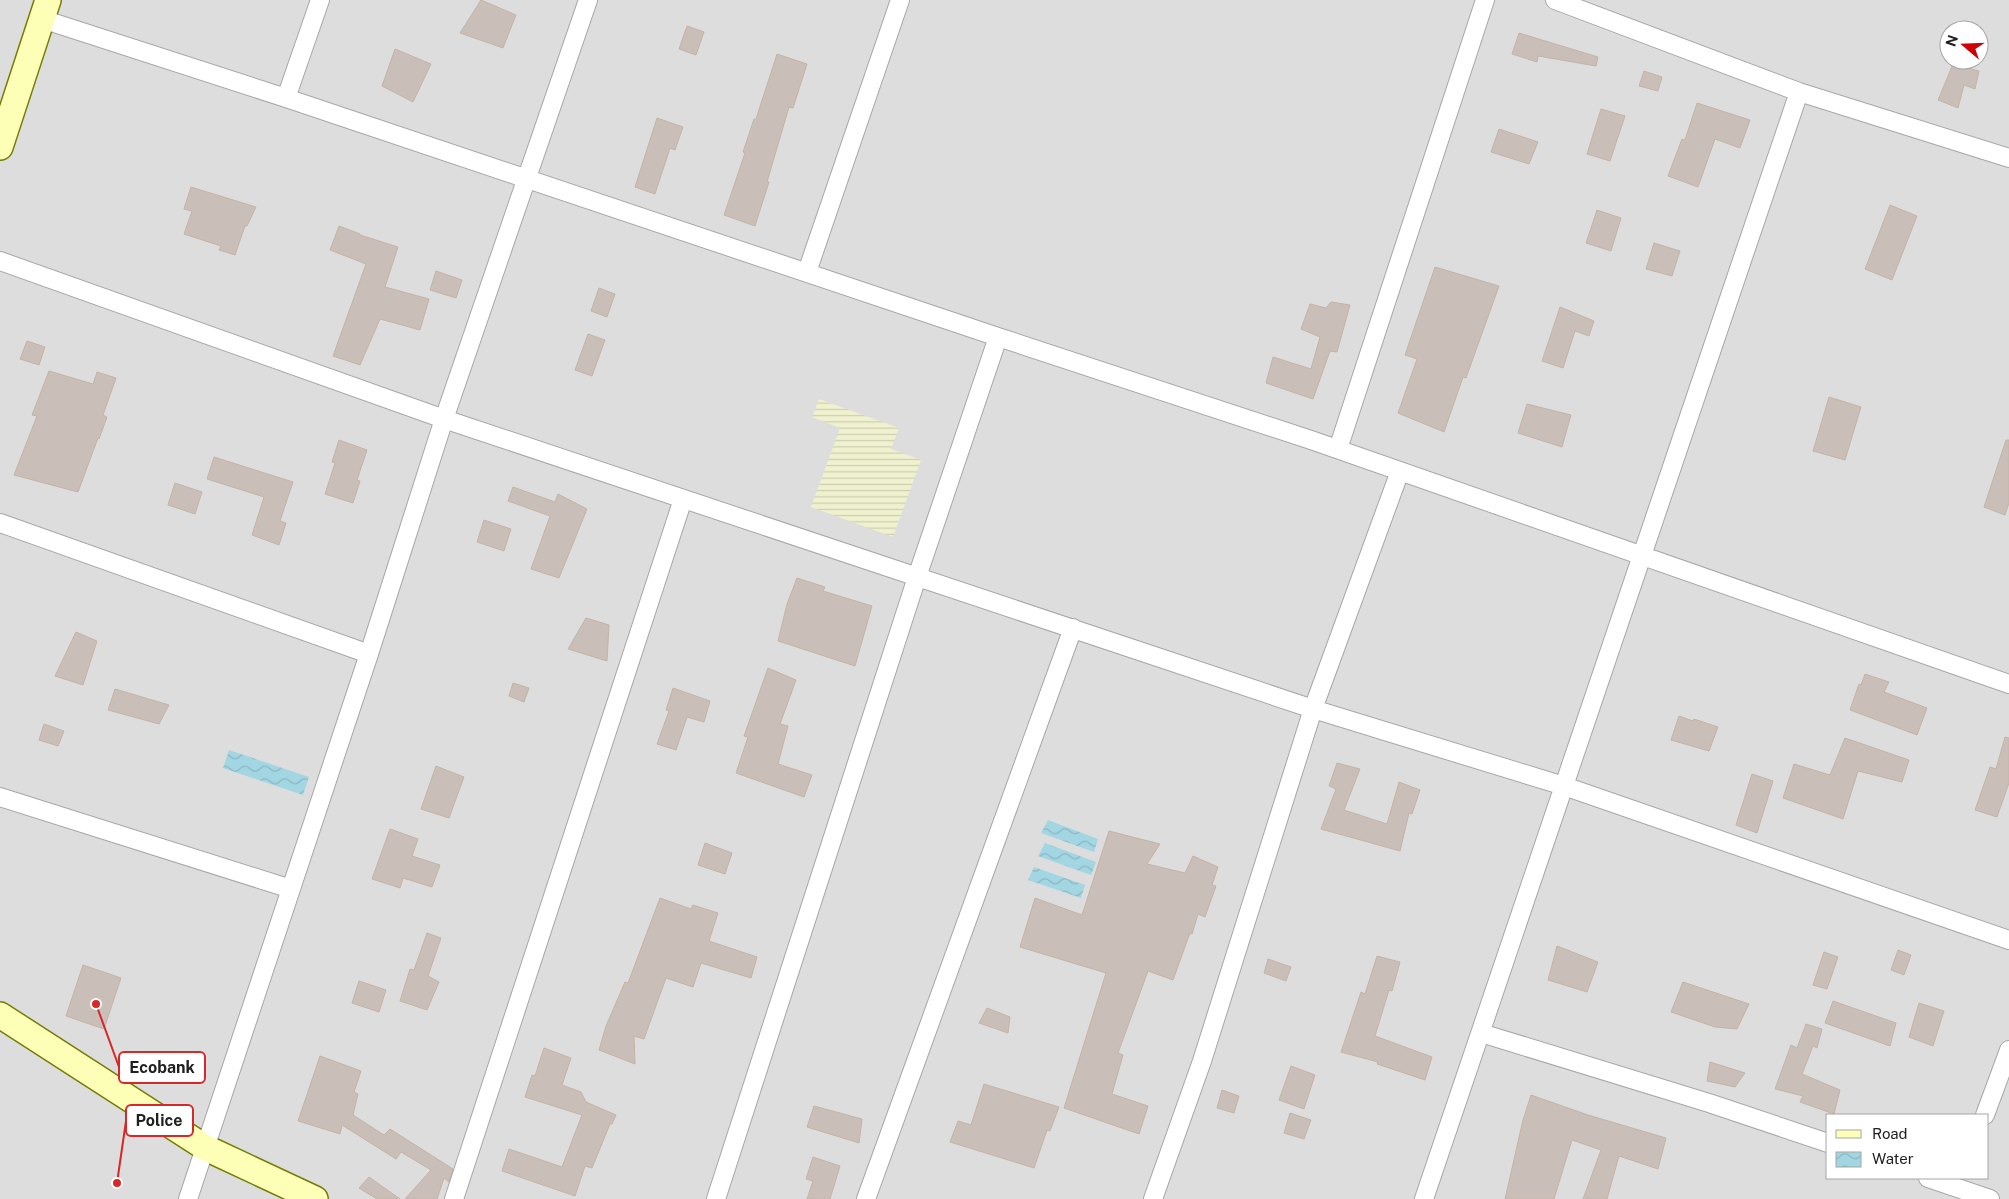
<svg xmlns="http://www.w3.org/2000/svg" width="2009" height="1199" viewBox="0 0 2009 1199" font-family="'Public Sans',sans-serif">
<defs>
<pattern id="farmland-rules" width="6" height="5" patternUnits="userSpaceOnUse" patternTransform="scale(1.25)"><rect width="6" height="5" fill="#f0f1cf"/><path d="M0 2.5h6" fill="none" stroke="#ceceb1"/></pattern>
<pattern id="water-waves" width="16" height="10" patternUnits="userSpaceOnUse" patternTransform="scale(1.25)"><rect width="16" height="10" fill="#a2d6e2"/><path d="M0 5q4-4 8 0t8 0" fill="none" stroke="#8bb7c2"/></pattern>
</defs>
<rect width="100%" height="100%" fill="#f1ede5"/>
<path fill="#dedddd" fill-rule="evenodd" d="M0,0H2009V1199H0ZM1949,30H1979V60H1949ZM1828,1115H1988V1178H1828Z"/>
<path fill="url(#farmland-rules)" d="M819,399L899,428L891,449L921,460L893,537L811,507L840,428L812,417Z"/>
<path fill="url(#water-waves)" d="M229,750L309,777L303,795L223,768Z
M1048,820L1098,839L1094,852L1041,833Z
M1045,843L1096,862L1091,875L1038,856Z
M1034,867L1085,885L1081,898L1028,880Z"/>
<path fill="#c9bfb8" stroke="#c4b3a6" d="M481,0L516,15L503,48L460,33Z
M687,26L704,32L696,55L679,49Z
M1519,33L1598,57L1596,66L1538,56L1537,62L1512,54Z
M395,49L431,64L413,102L382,86Z
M777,54L807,64L793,108L789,107L767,182H769L755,226L724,215L745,153L743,152L754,119H756Z
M1953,64L1979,71L1975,89L1964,85L1958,108L1938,100Z
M1644,71L1662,77L1658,91L1639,86Z
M1697,103L1750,120L1740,148L1715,139L1698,187L1668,176L1682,139L1685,140Z
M1601,109L1625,116L1610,161L1587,154Z
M657,118L683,127L675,150L670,148L655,194L635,187Z
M1499,129L1538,142L1529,164L1491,152Z
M191,187L256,207L247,226H245L235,255L219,250L221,246L184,234L192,211L184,209Z
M1890,205L1917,216L1892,280L1865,269Z
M1597,210L1621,218L1611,251L1586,243Z
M339,226L360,234V235L398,247L385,287L429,299L420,330L380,319L360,365L333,356L366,264L330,250Z
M1654,243L1680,251L1672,276L1646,269Z
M1435,267L1499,286L1466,378L1463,377L1444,432L1398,413L1417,359L1405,355Z
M436,271L462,280L456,298L430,290Z
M599,288L615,294L607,317L591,311Z
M1331,302L1350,305L1337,352L1330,351L1313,399L1266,383L1273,357L1311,369L1320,337L1301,329L1310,304L1326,308Z
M1560,307L1594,321L1589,336L1575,331L1563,368L1542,361Z
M588,334L605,340L592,376L575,370Z
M27,341L45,347L39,365L20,359Z
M49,371L93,384L97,372L116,378L103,415L107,417L99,439L98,438L78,492L14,475L37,416L32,415Z
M1829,397L1861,407L1845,460L1813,451Z
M1527,404L1571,415L1562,447L1518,433Z
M339,440L367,450L357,480L360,481L353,503L325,494L335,463L332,462Z
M2006,440H2009V503L2005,515L1984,507Z
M214,457L293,482L280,521L286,523L279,545L252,535L264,497L207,479Z
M175,483L202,492L195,514L168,505Z
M513,487L555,502L558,494L587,509L559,578L531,569L550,516L508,501Z
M484,520L511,529L504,551L477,542Z
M797,578L825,587L823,591L872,606L855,666L778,641L787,604Z
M586,618L609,625L607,661L568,649Z
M76,632L97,641L83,685L55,676Z
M768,668L796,680L780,724L788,726L778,764L812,775L804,797L736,773L748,737L744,736Z
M1865,674L1889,682L1884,692L1927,708L1917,735L1850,710L1859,684L1861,685Z
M513,683L529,688L524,702L509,696Z
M673,688L710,701L704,722L687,717L676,750L657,744L669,711L666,710Z
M115,689L169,705L159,724L108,710Z
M1679,716L1693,721L1694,719L1718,727L1709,751L1671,740Z
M44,724L64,731L58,746L39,740Z
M2005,737L2009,738V783L1997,817L1975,810L1990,767L1996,769Z
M1845,738L1909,760L1902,782L1858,771L1843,819L1783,798L1794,764L1830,775Z
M1337,763L1360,769L1344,810L1387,824L1399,782L1420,790L1412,814L1409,813L1400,851L1321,829L1336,789L1329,786Z
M436,766L464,777L449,818L421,809Z
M1752,774L1773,781L1757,833L1736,825Z
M390,829L418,839L412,856L440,865L432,887L403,878L400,888L372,879Z
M1109,831L1160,844L1147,864L1185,873L1193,856L1218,867L1212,885L1216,886L1205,917L1198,914L1192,934L1190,933L1173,980L1148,971L1118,1053L1123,1055L1112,1094L1148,1106L1139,1134L1064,1108L1106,973L1020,947L1035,898L1082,915Z
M705,843L732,853L725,874L698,865Z
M660,898L691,909L693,905L718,913L709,941L757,957L751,978L701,963L693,987L666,978L644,1039L634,1036L635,1064L599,1050L606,1026L625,982L628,983Z
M427,933L441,938L428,976L439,982L427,1010L400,1001L410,969L414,970Z
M1557,946L1598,962L1587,992L1548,980Z
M1898,950L1911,955L1904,975L1891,970Z
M1824,952L1838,957L1827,989L1813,985Z
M1377,956L1400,962L1392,991L1389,990L1375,1036L1432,1057L1425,1080L1377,1064L1378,1062L1341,1052L1361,992L1365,994Z
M1268,959L1291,967L1286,981L1264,973Z
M83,965L121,978L104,1029L66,1016Z
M359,981L386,990L379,1012L352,1003Z
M1683,982L1749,1004L1737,1029L1715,1027L1671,1012Z
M1833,1001L1896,1023L1890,1046L1825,1023Z
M1919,1003L1944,1011L1933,1046L1909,1037Z
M987,1008L1010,1017L1008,1033L979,1023Z
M1806,1024L1822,1029L1817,1048L1813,1046L1802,1074L1840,1090L1834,1114L1800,1102L1803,1096L1775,1089L1791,1045L1797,1048Z
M544,1048L571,1058L562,1085L581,1092L586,1102L616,1115L612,1124H610L592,1168L585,1166L575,1196L502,1171L509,1149L562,1167L582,1115L525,1097L532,1075L535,1076Z
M320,1056L361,1071L354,1092L358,1094L353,1115L384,1135L390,1129L453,1169L449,1182L444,1178L437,1199H405L431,1170L401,1152L396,1159L342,1125L340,1134L298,1121Z
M1710,1062L1745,1073L1735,1087L1707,1081Z
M1291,1066L1315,1075L1304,1109L1279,1100Z
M984,1084L1059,1107L1050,1131L1047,1130L1034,1168L950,1142L958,1121L971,1125Z
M1222,1090L1239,1096L1234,1113L1217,1108Z
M1531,1095L1588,1115L1666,1138L1658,1169L1619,1156L1607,1199H1583L1601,1150L1572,1140L1554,1199H1505L1523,1120Z
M814,1106L862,1119L859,1143L807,1127Z
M1290,1113L1311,1120L1304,1139L1284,1133Z
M813,1157L840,1166L830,1199H807L813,1181L806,1179Z
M369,1177L400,1199H377L359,1188Z"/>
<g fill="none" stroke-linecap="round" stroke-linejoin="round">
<g stroke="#a7a7a7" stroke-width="20">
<path id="street" d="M1555,0L1799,92L2009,158
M42,19L286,98L998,337L1311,440L2009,684
M286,98L320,0
M0,261L444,419L1313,709L1564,786L2009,940
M807,272L900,0
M1338,449L1485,0
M0,523L369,654
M0,797L291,889
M1481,1033L1709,1103L1828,1143
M1985,1115L2009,1050
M1928,1178L1990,1199
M188,1199L369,654L444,419L588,0
M454,1199L683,499
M716,1199L917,577L998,337
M866,1199L1073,628
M1153,1199L1202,1061L1313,709L1400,471
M1424,1199L1799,92"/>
</g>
<g stroke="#737d00" stroke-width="28">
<path id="secondary" d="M0,147L48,0
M0,1015L206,1148L315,1199"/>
</g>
<use href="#street" stroke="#fff" stroke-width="18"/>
<use href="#secondary" stroke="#fdffb6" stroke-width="25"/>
</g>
<path fill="none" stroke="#d62828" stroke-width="2" d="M96 1004L119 1067M117 1183L126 1121"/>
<g fill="#d62828" stroke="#fff" stroke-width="2">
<circle cx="96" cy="1004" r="5"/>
<circle cx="117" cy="1183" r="5"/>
</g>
<g fill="#fff" stroke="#d62828" stroke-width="2">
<rect x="119" y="1052" width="86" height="31" rx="5"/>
<rect x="126" y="1105" width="67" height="31" rx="5"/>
</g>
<g font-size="16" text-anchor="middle" font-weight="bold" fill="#202020">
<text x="162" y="1073">Ecobank</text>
<text x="159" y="1126">Police</text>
</g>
<rect x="1826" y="1114" width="162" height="65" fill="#ffffff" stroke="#a6a6a6"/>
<rect x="1836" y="1130" width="25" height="8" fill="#fdffb6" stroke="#a6a6a6"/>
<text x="1872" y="1139" font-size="15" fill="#202020">Road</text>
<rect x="1836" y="1152" width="25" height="15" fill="url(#water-waves)" stroke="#a6a6a6"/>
<text x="1872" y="1164" font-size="15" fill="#202020">Water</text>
<g transform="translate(1964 45) rotate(289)"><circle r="24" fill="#ffffff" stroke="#a6a6a6"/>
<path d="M0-4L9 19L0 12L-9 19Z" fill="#cf0006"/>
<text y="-8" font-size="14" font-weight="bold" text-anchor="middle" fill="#202020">N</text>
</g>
</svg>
